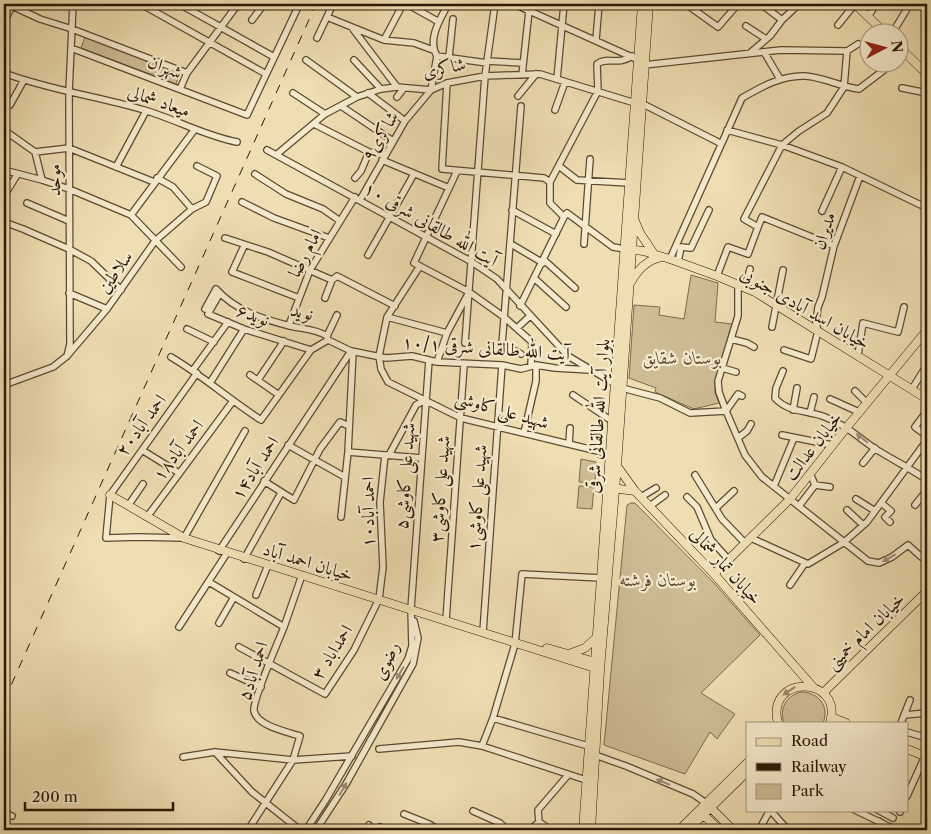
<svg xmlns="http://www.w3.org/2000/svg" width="931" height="834" viewBox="0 0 931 834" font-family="'Libre Caslon Text',Amiri,serif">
<rect width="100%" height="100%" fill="#efdeb2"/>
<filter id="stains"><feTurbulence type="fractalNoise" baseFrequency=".004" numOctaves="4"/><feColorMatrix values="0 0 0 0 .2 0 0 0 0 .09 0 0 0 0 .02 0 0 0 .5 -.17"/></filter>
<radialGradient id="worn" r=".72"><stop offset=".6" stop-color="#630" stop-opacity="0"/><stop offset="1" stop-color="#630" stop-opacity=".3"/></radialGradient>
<path fill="#cebc95" stroke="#7c6a4d" d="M85,37L180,73L176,84L81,48Z
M691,275L718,283L715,322L732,324L715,382V393L719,403L694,409L655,392L656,388L629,378L634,305L660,307L659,315L684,319Z
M581,459L596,462L595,483L579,482Z
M579,486L594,487L592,509L577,508Z
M631,503H635L713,582L760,635L701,693L735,714L717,739L710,732L685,774L604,745L627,505Z
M801,692C818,692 830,706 823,723H784C779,708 786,696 801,692Z"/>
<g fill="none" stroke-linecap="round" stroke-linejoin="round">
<g stroke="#5c4930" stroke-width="8">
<path id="minor" d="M141,4L266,74
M407,4L439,22
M514,4L634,58
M686,4L718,27L738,4
M761,4L782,20
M12,6L40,19L72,29L187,73
M183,6L274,57
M862,11L864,4
M327,17L384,40L414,43L433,50
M868,17L876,4
M252,20L264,4
M4,22L13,4
M838,25L855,4
M746,26L766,39
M353,29L397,87
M893,32L910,4
M317,38L333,4
M384,40L403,4
M596,40L599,4
M71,48L247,115L298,7L292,4
M764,52L780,79
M750,53L770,36L782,20L799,4
M437,56L487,63
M449,57L453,19
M306,60L357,97
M354,60L381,89
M487,61L523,63
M644,65L781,50L847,51L858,44
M4,73C49,90 97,96 144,110C175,119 205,136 237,142
M522,75L529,11L533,4
M557,79L564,4
M447,83L442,169L544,178L550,182V203L564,217
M902,88L927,93
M180,89L187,73L238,4
M293,93L325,114
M368,93L405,121
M518,96L536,74
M397,97L404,88
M641,103L720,143
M10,105L24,80
M341,106L393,141
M521,106L502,344L521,354
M555,110L565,82
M314,124L369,152L385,155
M4,130L35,152L42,180L69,189L131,215L195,129
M727,130L782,145L842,167L927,208
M267,150L472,262L497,279L568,356L615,384
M35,152L69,148L154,182
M276,155L325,114L357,97L381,89L397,87L431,90L447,83L485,76L540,74L635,103
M382,160L449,188
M559,166L577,180L629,183
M116,167L146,111
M4,170L42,180
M457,171L414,263L469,292L504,317L532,342L531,365
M255,174L286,194L323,209L340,221
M157,178L173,187L192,209
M355,178L361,171L369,152
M550,182L598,91L597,64C606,56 618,66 632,56
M4,196L17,175
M360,200L405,121L431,90L437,56C427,39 440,20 448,4
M242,202L274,218L329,238
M27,203L69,221
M512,210L556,234
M822,211L842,167
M131,215L181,267
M564,217L567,213L613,247L625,249
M4,222L23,229L69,249L91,261L121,290
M758,227L762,217L834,246
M225,238L268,252L332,280
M511,244L543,263
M584,244L590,159
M244,246L232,272L299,298
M368,255L414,174
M670,259L742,98C761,87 782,75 805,76C823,77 841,87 859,89L884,70
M544,260L575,288
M678,262L681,247L691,248L709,210
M420,266L387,317L379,356L381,369L388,382L461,418L610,454
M717,276L728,247L748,254L758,227L744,219L782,145L799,131L827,113L844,87L847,51
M534,278L566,307
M332,280L337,276L395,306
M738,284V316L718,381L719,392L726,411L745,455L762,477L868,561L879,563L892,557L908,545L927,562
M745,287L750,269
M69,293L107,309
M220,293L208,314L244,329L311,350
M325,298L332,280
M520,306L564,217
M205,309L216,289C236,311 262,319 290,326C303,329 316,329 327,336L328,340L351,351L386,358L412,356L437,362L502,365L521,369L536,365L555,368L590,370
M387,317L447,333
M289,325L310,270L355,197
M772,327L783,270
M517,328L530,316
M187,329L214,342
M327,336L337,315
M731,339L747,343L754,347
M465,343L485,76L495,4
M784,350L811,359L818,331L816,323L818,307L822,297L834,246L860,176
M858,355L863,323L898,332L904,307
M67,356L70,344L69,92L73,4
M171,357C203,376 230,400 261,420L311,350L328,340
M437,362L447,333L468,294
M722,368L736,372
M193,370L228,322
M783,371L776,388L775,398C788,413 808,410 825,417C844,424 857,436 874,448C891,459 910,468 927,480
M197,373L110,495L106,538L138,537L184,538L245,431
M250,375L279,395
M258,380L284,341
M210,383L244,329
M4,385L53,367L67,356L107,309L155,241L192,209L206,202L217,176L197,166
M622,388L660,398L690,413L726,411
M912,389L925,368L927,369
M855,391L867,403
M573,395L612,421
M830,399L859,412
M793,410L797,388
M726,411L738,394L742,396
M927,411L915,427L927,436
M810,413L814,397
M524,433L536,381V365
M782,435L832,445
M738,438L747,431L751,424
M569,444L570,428
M288,445L345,477
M142,450L179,473
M348,452L421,458
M389,455L416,405L425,400
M863,463L875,448
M695,475L722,519L745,543
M264,481L294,500L320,449L340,422L349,426
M815,485L830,487
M774,486L794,438
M641,497L656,488
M687,497L697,507L711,540L729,560
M856,499L875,511
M881,503L891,511L885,517L890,522
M915,505L927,490
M128,506L143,484
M650,506L665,495
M799,506L815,485L810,473
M716,508L734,491
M847,510L863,525
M147,517L233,401
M341,517L348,452L353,352
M751,538L808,564L843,543L867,522L927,440
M219,551L351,351
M244,559L281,493
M209,582L284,627
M790,585L805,563
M256,595L268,565
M446,620L464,365
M219,623L234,597
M179,627L227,553
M483,632L502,365
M239,647L325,694L354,650L379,599L383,567L380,502L385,455
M230,673L261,687
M904,715L927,713
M493,718L588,746
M901,723L910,700
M907,732L927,738
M482,746L493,718L515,644L522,574L601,578
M379,749L459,742L482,746L586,780
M215,752L252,792L300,830
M595,755L626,766L693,794L706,803
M183,757L215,752L293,760L300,736C288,732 257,726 254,711C252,701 279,640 284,627C290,610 296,592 302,575
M907,796L925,756
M770,810L788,830
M855,810L896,830
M878,810L893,818
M473,811L500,823L507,830
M900,812V810
M4,813L12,816
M404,814L429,824L439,830
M539,822L538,810L568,775
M539,822L551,830
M380,827L386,830
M248,830L293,760L352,756
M306,830L325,801L408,659L412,646L411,609L429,360
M316,830L346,784L413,664L418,638L414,621
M366,830L369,825
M530,830L539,822
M759,830L770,810
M876,830L879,821"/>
</g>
<g stroke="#2b1705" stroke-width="9">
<path id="major" d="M855,4L884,32
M898,46L927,74
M635,221L640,233L654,254
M627,249L643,251L670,259L717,276L755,292L927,399
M631,282C638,269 647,260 661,257
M617,466L635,491L714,574L813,687
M612,488L635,491
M110,495L184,538L598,669
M714,574L790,499L847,427L927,330
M547,648L599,663
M569,654L585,648L597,637
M823,693L927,591
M831,717L846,723
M778,723C765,674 844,675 830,723
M907,749L927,757
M708,805L733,830
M700,812L720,830
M583,830L642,4
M591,830L600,670L617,466L649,4
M679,830L747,763
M688,830L747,772"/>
</g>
<use href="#minor" stroke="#f5eacd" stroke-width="5.5"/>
<use href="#major" stroke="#efdeb2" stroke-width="8"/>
<path stroke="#2b1705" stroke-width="1" stroke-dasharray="9 9" stroke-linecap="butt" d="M4,701L316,4"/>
</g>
<defs><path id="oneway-solid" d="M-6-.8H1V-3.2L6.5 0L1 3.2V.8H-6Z" transform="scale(1.25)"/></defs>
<g fill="#9a8b73">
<use href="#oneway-solid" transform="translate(862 438) rotate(-142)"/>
<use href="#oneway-solid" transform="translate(889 558) rotate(151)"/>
<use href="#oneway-solid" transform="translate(400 673) rotate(120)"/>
<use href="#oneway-solid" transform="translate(663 782) rotate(-158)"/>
<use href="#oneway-solid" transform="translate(343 789) rotate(-59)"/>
</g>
<use fill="#978464" href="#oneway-solid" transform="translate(789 691) rotate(146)"/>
<g text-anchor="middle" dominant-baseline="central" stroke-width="4.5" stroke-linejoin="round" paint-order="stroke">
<g font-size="18" fill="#2b1705" stroke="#f5eacd">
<text transform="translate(165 67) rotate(21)">شهران</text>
<text transform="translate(444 68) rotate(-12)">شاکری</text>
<text transform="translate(159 101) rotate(19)">میعاد شمالی</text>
<text transform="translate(380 136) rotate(-59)">شاکری۹</text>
<text transform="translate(54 180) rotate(-90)">موحد</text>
<text transform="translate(431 224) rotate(30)">آیت الله طالقانی شرقی ۱۰</text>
<text transform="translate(824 231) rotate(-72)">مدیران</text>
<text transform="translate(305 253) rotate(-62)">امام رضا</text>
<text transform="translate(115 272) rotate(-55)">سلاطین</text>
<text transform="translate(805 308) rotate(30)">خیابان اسد آبادی جنوبی</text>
<text transform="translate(302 312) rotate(12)">نوید</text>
<text transform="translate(253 315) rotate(20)">نوید۶</text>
<text transform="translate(486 348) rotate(4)">آیت الله طالقانی شرقی ۱۰/۱</text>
<text transform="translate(502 410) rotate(16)">شهید علی کاوشی</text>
<text transform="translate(598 416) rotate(-86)">بلوار آیت الله طالقانی شرقی</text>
<text transform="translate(141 425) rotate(-54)">احمد آباد۲۰</text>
<text transform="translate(813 446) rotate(-52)">خیابان عدالت</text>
<text transform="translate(178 450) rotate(-53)">احمد آباد۱۸</text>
<text transform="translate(255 468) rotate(-57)">احمد آباد۱۴</text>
<text transform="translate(405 476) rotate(-86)">شهید علی کاوشی۵</text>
<text transform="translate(440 489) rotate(-86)">شهید علی کاوشی۳</text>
<text transform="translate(477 498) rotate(-86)">شهید علی کاوشی۱</text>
<text transform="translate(368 512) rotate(-90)">احمد آباد۱۰</text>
<text transform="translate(308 562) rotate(17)">خیابان احمد آباد</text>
<text transform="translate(726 566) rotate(48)">خیابان تمار شمالی</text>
<text transform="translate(865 631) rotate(-44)">خیابان امام خمینی</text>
<text transform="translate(332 652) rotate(-58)">احمداباد ۳</text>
<text transform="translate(386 661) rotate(-66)">رضوی</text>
<text transform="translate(253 671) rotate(-72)">احمد آباد۵</text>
</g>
<g font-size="18" font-style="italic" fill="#5c4930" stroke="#f5eacd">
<text x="682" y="358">بوستان شقایق</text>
<text x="658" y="580">بوستان فرشته</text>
</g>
</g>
<rect width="931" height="834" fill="none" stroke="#efdeb2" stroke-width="20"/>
<rect x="5" y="5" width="921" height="824" fill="none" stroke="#2b1705" stroke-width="2.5"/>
<rect x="10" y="10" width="911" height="814" fill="none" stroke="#2b1705"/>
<rect x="746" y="722" width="162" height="90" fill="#f5eacd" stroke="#a4967d"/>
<rect x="756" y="738" width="25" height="8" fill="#efdeb2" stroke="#a4967d"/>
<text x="791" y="746" font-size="15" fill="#2b1705">Road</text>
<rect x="756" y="763" width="25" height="8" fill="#2b1705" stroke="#a4967d"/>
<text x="791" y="772" font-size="15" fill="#2b1705">Railway</text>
<rect x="756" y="784" width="25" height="15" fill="#cebc95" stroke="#a4967d"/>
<text x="791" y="796" font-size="15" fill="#2b1705">Park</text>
<g transform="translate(884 48) rotate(84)"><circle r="24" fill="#f5eacd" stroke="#a4967d"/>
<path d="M0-4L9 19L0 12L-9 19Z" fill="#8f2418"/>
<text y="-8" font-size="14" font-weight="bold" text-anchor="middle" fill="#2b1705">N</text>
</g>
<path d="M25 802v8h148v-8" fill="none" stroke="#2b1705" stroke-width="2.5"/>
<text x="32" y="802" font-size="15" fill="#2b1705" stroke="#f5eacd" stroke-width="4" paint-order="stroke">200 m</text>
<rect width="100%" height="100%" filter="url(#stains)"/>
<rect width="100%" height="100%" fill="url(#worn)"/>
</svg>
